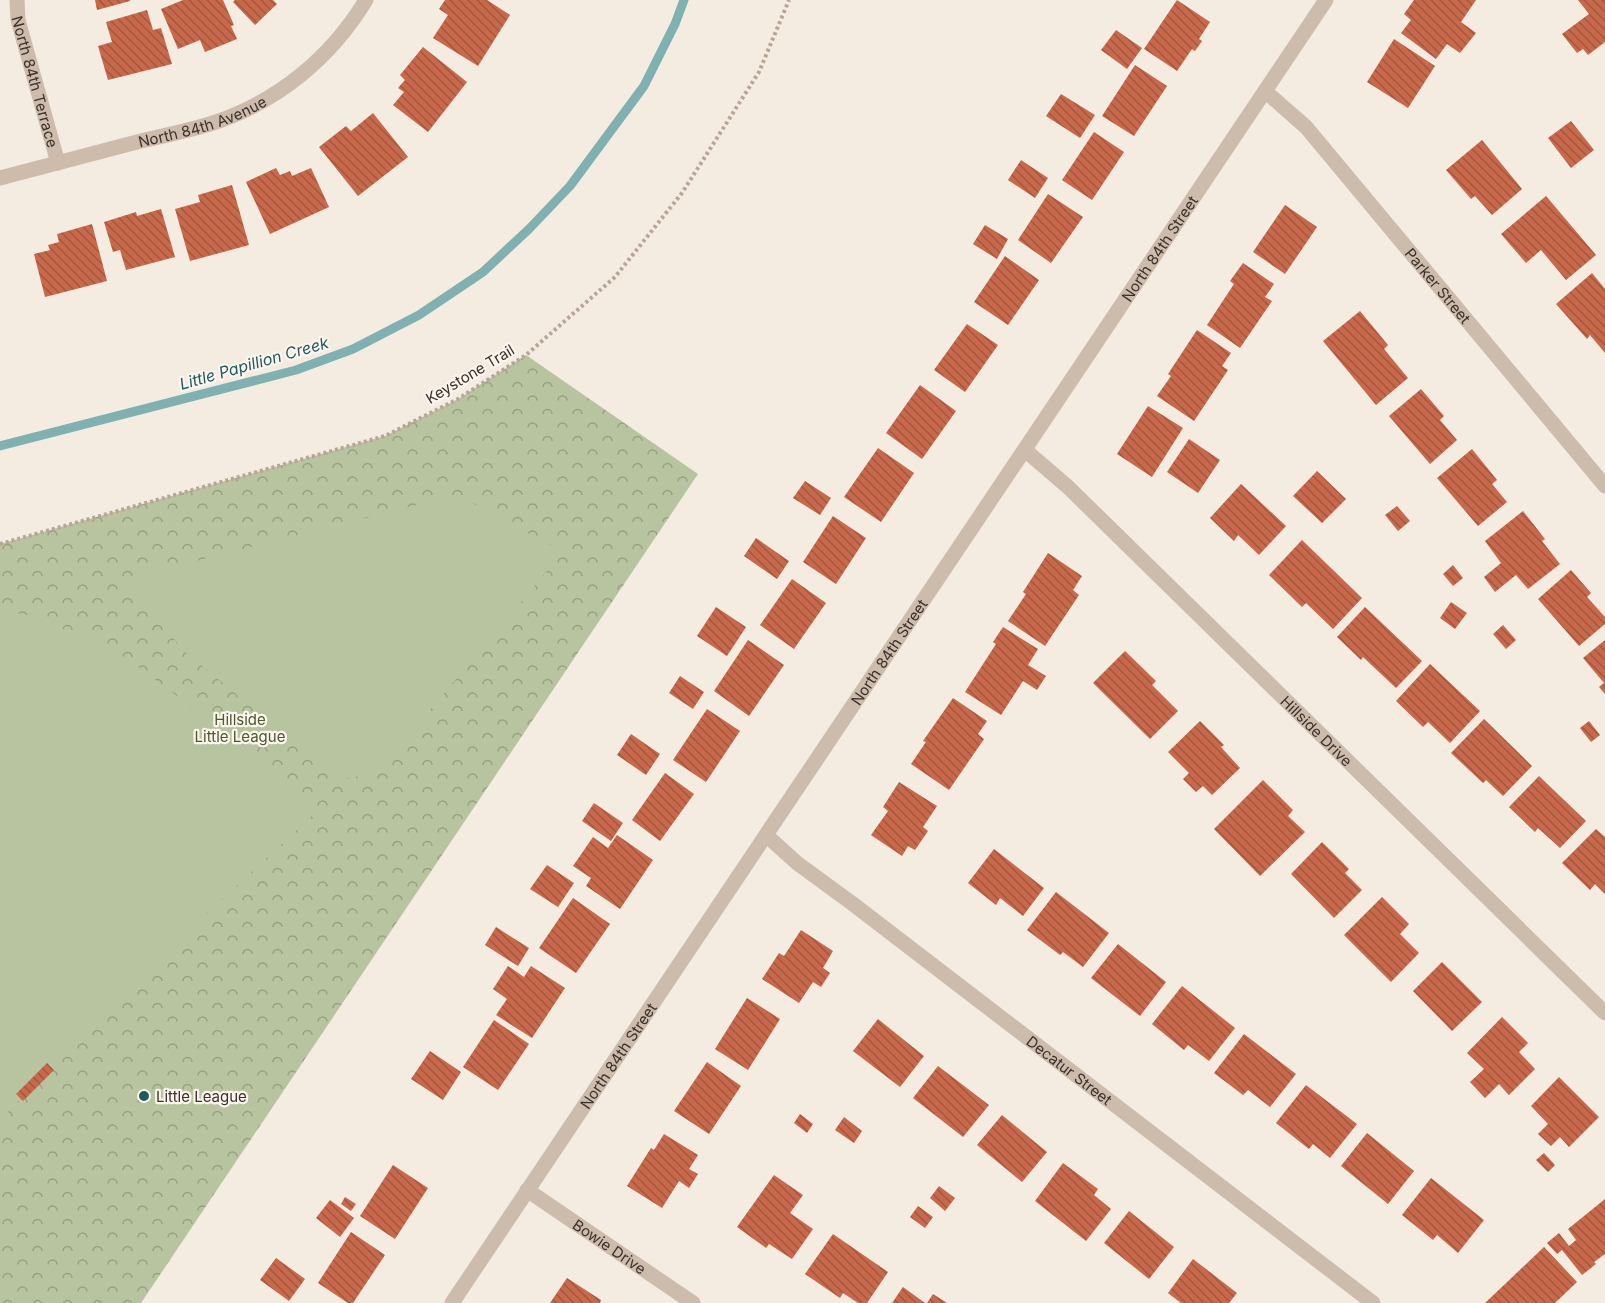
<svg xmlns="http://www.w3.org/2000/svg" width="1605" height="1303" viewBox="0 0 1605 1303" font-family="Inter,sans-serif">
<defs>
<pattern id="park-crowns" width="20" height="18" patternUnits="userSpaceOnUse" patternTransform="scale(1.5)"><rect width="20" height="18" fill="#b8c4a0"/><path d="M2 6a3 3 0 1 1 6 0M12 15a3 3 0 1 1 6 0" fill="none" stroke="#97a083"/></pattern>
<pattern id="building-back-hatch" width="6" height="6" patternUnits="userSpaceOnUse" patternTransform="scale(1.5)"><rect width="6" height="6" fill="#c8694b"/><path d="M-1 5l2 2M0 0l6 6M5-1l2 2" fill="none" stroke="#a4573f"/></pattern>
</defs>
<rect width="100%" height="100%" fill="#f4ebe1"/>
<path fill="url(#park-crowns)" d="M526,355L698,474L141,1303H0V544L385,436L458,399Z"/>
<path fill="#b8c4a0" d="M457,495L563,552L376,774L338,779L183,650L125,579Z
M0,611L27,615L91,640L126,658L177,696L284,782L313,815L166,951L0,1120Z"/>
<g fill="none" stroke-linecap="round" stroke-linejoin="round">
<path stroke="#7fb0b2" stroke-width="9" d="M0,446L296,370L353,349L419,315L483,272L529,229L570,186L644,86L675,24L684,0"/>
</g>
<path fill="url(#building-back-hatch)" d="M95,0H130V1L97,10Z
M183,0H223L234,25L231,26L237,39L205,52L200,40L178,49L161,9Z
M235,0H273L277,4L255,25L233,2Z
M445,0H487L510,15L478,66L433,38L448,15L439,9Z
M1177,0L1210,22L1199,39L1202,41L1195,51L1192,49L1177,71L1144,49Z
M1414,0H1476L1461,22L1476,33L1460,53L1447,44L1436,59L1401,33L1411,20L1404,14Z
M1578,0H1605V42L1588,55L1583,49L1577,53L1562,34L1589,14Z
M147,10L153,30L161,28L172,64L108,80L98,46L112,42L106,22Z
M1116,30L1142,48L1127,69L1101,50Z
M1394,39L1435,66L1408,108L1367,82Z
M423,47L467,82L428,132L393,105L404,92L398,88L405,80L400,75Z
M1135,65L1167,86L1134,136L1102,116Z
M1061,94L1095,115L1080,138L1046,116Z
M373,113L408,157L358,196L319,147L346,126L351,131Z
M1571,121L1594,150L1571,168L1548,138Z
M1094,132L1124,152L1092,200L1062,180Z
M1482,140L1522,189L1492,215L1475,196L1471,199L1446,170Z
M1021,160L1048,178L1035,198L1008,180Z
M276,168L280,175L290,171L292,176L311,168L329,207L270,234L246,182Z
M232,185L249,245L190,261L175,209L200,202L198,195Z
M1048,194L1083,217L1051,263L1018,240Z
M1546,196L1596,255L1566,280L1541,250L1526,263L1501,234Z
M1285,205L1317,227L1285,274L1253,252Z
M161,209L175,257L126,270L120,250L113,252L104,222L136,212L137,216Z
M92,224L107,281L45,297L34,254L50,250L48,245L59,242L57,234Z
M985,225L1008,239L997,259L973,244Z
M1005,256L1039,280L1008,325L974,302Z
M1243,263L1274,284L1265,297L1272,301L1240,348L1207,325L1234,284L1230,281Z
M1592,273L1605,289V353L1590,335L1587,339L1556,304Z
M1360,311L1388,345L1384,349L1408,378L1376,405L1323,341Z
M967,324L998,345L965,392L934,370Z
M1197,330L1231,353L1222,366L1228,370L1194,421L1157,396L1171,376L1168,374Z
M920,385L956,411L922,459L886,433Z
M1421,389L1444,416L1440,420L1457,440L1430,464L1389,416Z
M1148,406L1183,428L1152,477L1117,454Z
M1189,439L1220,460L1198,493L1167,472Z
M878,448L914,473L881,522L844,497Z
M1472,449L1497,480L1492,484L1507,502L1478,526L1437,478Z
M1317,471L1346,499L1322,523L1293,496Z
M805,481L831,498L820,515L793,498Z
M1241,484L1286,526L1259,555L1238,535L1234,541L1210,518Z
M1397,506L1410,521L1398,531L1385,515Z
M1523,511L1545,539L1542,541L1560,564L1528,589L1516,575L1495,592L1484,577L1501,563L1485,541Z
M833,516L866,538L836,584L803,562Z
M756,538L789,561L777,579L744,556Z
M1302,540L1362,598L1333,629L1306,603L1302,607L1269,575Z
M1048,553L1082,576L1073,590L1079,595L1045,646L1008,621L1026,594L1023,592Z
M1453,565L1463,578L1453,586L1443,574Z
M1571,570L1591,593L1587,597L1605,617V624L1579,646L1538,599Z
M792,579L826,603L794,649L760,625Z
M1451,602L1467,613L1455,629L1440,618Z
M716,607L746,627L727,656L697,636Z
M1365,607L1422,661L1396,688L1363,657L1361,660L1337,637Z
M1503,625L1516,640L1506,649L1493,634Z
M1003,627L1038,649L1028,665L1046,676L1037,690L1023,681L1001,715L965,692L996,644L993,642Z
M748,640L784,665L749,716L714,691Z
M1605,640V694L1599,687L1604,683L1583,658Z
M1125,651L1156,681L1152,685L1178,711L1150,739L1093,683Z
M1430,664L1480,711L1450,743L1428,722L1423,727L1396,701Z
M680,676L704,692L693,709L669,693Z
M953,698L987,721L978,734L984,739L949,790L911,764L926,742L923,741Z
M707,709L740,731L706,782L673,760Z
M1484,719L1532,766L1503,796L1486,780L1483,783L1451,753Z
M1200,721L1224,745L1221,747L1240,768L1212,795L1203,786L1196,792L1183,779L1189,773L1168,752Z
M1589,721L1600,735L1591,742L1580,728Z
M631,734L660,754L646,775L617,755Z
M665,773L694,794L660,841L632,820Z
M1539,776L1586,821L1560,848L1538,828L1535,832L1509,807Z
M1263,780L1293,810L1288,816L1305,832L1260,876L1214,829Z
M899,782L937,806L923,827L928,831L915,850L908,846L902,856L871,835L888,811L883,807Z
M594,803L623,823L611,841L582,821Z
M1596,829L1605,837V894L1595,884L1590,890L1562,863Z
M617,835L653,860L620,909L586,886L591,878L573,866L593,837L608,848Z
M1322,842L1349,869L1345,873L1362,890L1334,918L1291,874Z
M994,849L1044,888L1023,916L1000,898L996,905L968,883Z
M547,865L574,883L558,907L530,889Z
M1056,892L1109,933L1083,967L1063,952L1060,955L1027,930Z
M1382,897L1409,924L1400,934L1419,953L1391,982L1344,935Z
M573,898L610,924L576,973L539,948Z
M496,927L529,948L518,966L485,945Z
M801,930L833,951L823,968L830,973L821,987L813,982L799,1003L762,979L779,953L784,956Z
M1118,944L1166,982L1140,1016L1091,978Z
M1442,962L1482,1002L1452,1031L1413,991Z
M508,966L524,977L531,966L565,988L532,1038L496,1015L507,999L493,989Z
M1182,986L1235,1028L1209,1061L1188,1045L1184,1050L1152,1024Z
M747,998L780,1019L748,1070L715,1049Z
M1502,1017L1528,1043L1519,1052L1535,1069L1509,1095L1499,1084L1485,1098L1470,1082L1484,1069L1467,1053Z
M878,1019L924,1056L900,1087L853,1051Z
M494,1020L529,1044L498,1090L463,1067Z
M1244,1034L1296,1074L1270,1107L1248,1090L1243,1095L1214,1073Z
M430,1051L461,1072L443,1100L411,1079Z
M707,1062L741,1086L709,1134L674,1111Z
M47,1063L54,1070L23,1101L16,1094Z
M938,1066L989,1105L963,1137L913,1098Z
M1559,1077L1599,1117L1569,1147L1560,1137L1551,1146L1538,1134L1548,1124L1531,1106Z
M1306,1085L1357,1124L1330,1158L1313,1144L1309,1149L1276,1123Z
M800,1114L813,1124L807,1133L794,1123Z
M1002,1115L1047,1152L1022,1182L977,1145Z
M844,1117L862,1131L854,1143L835,1130Z
M1367,1133L1414,1171L1388,1204L1341,1166Z
M664,1134L698,1155L689,1169L698,1174L689,1188L679,1181L662,1208L627,1186L651,1148L654,1150Z
M1544,1153L1555,1165L1548,1172L1536,1160Z
M1063,1163L1098,1189L1094,1195L1111,1209L1086,1241L1035,1201Z
M393,1165L428,1188L395,1239L360,1216Z
M774,1175L803,1195L790,1213L813,1229L792,1259L769,1244L766,1248L737,1227Z
M1431,1178L1484,1220L1458,1253L1437,1235L1433,1240L1402,1215Z
M939,1186L955,1198L945,1211L930,1198Z
M345,1197L356,1204L351,1211L341,1204Z
M1605,1199V1254L1594,1262L1596,1264L1582,1275L1562,1250L1557,1254L1547,1243L1559,1233L1569,1246L1576,1240L1568,1229Z
M330,1200L354,1218L340,1237L316,1218Z
M918,1206L933,1217L925,1228L910,1217Z
M1129,1211L1174,1247L1149,1279L1104,1243Z
M351,1232L385,1255L353,1303H348L318,1283Z
M833,1234L888,1272L867,1303H858L843,1293L840,1298L805,1274Z
M1544,1247L1577,1282L1555,1303H1485Z
M276,1258L305,1279L289,1301L260,1280Z
M1193,1259L1237,1293L1229,1303H1181L1168,1293Z
M567,1278L601,1300L600,1303H550Z
M903,1287L925,1303H892Z
M933,1294L947,1303H927Z"/>
<g fill="none" stroke-linecap="round" stroke-linejoin="round">
<path stroke="#b9a596" stroke-width="4" stroke-dasharray="3 3" stroke-linecap="butt" d="M0,544L385,436L458,399L526,355L615,277L682,193L759,72L789,0"/>
<g stroke="#cdbbac" stroke-width="15">
<path id="s1" d="M17,0L18,20L58,163"/>
<path id="s2" d="M1265,91L1306,127L1605,486"/>
<path id="s3" d="M0,178C46,166 91,154 137,142C162,136 188,131 213,123C277,102 331,58 366,0"/>
<path id="s4" d="M1025,450L1068,487L1605,1013"/>
<path id="s5" d="M766,835L797,863L853,904L1373,1303"/>
<path id="s6" d="M527,1190L693,1303"/>
<path id="s7" d="M452,1303L1326,0"/>
</g>
</g>
<circle fill="#1f5a5e" stroke="#fbf5ee" stroke-width="2" cx="144" cy="1096" r="6"/>
<g text-anchor="middle" dominant-baseline="central" stroke-width="4.5" stroke-linejoin="round" paint-order="stroke">
<g font-size="15" fill="#3b302b" stroke="#fbf5ee">
<text stroke="none"><textPath href="#s1" startOffset="84">North 84th Terrace</textPath></text>
<text stroke="none"><textPath href="#s3" startOffset="210">North 84th Avenue</textPath></text>
<text stroke="none"><textPath href="#s7" startOffset="1270">North 84th Street</textPath></text>
<text stroke="none"><textPath href="#s2" startOffset="261">Parker Street</textPath></text>
<text transform="translate(470 374) rotate(-31)">Keystone Trail</text>
<text stroke="none"><textPath href="#s7" startOffset="784">North 84th Street</textPath></text>
<text stroke="none"><textPath href="#s4" startOffset="405">Hillside Drive</textPath></text>
<text stroke="none"><textPath href="#s7" startOffset="298">North 84th Street</textPath></text>
<text stroke="none"><textPath href="#s5" startOffset="384">Decatur Street</textPath></text>
<text stroke="none"><textPath href="#s6" startOffset="100">Bowie Drive</textPath></text>
</g>
<g font-size="15" fill="#4a5a2e" stroke="#fbf5ee">
<text x="240" y="719">Hillside<tspan x="240" dy="17">Little League</tspan></text>
</g>
<g font-size="15" fill="#3b302b" stroke="#fbf5ee" text-anchor="start">
<text x="156" y="1096">Little League</text>
</g>
<g font-size="16" font-style="italic" fill="#1f5a5e" stroke="#fbf5ee">
<text transform="translate(254 363) rotate(-16)">Little Papillion Creek</text>
</g>
</g>
</svg>
